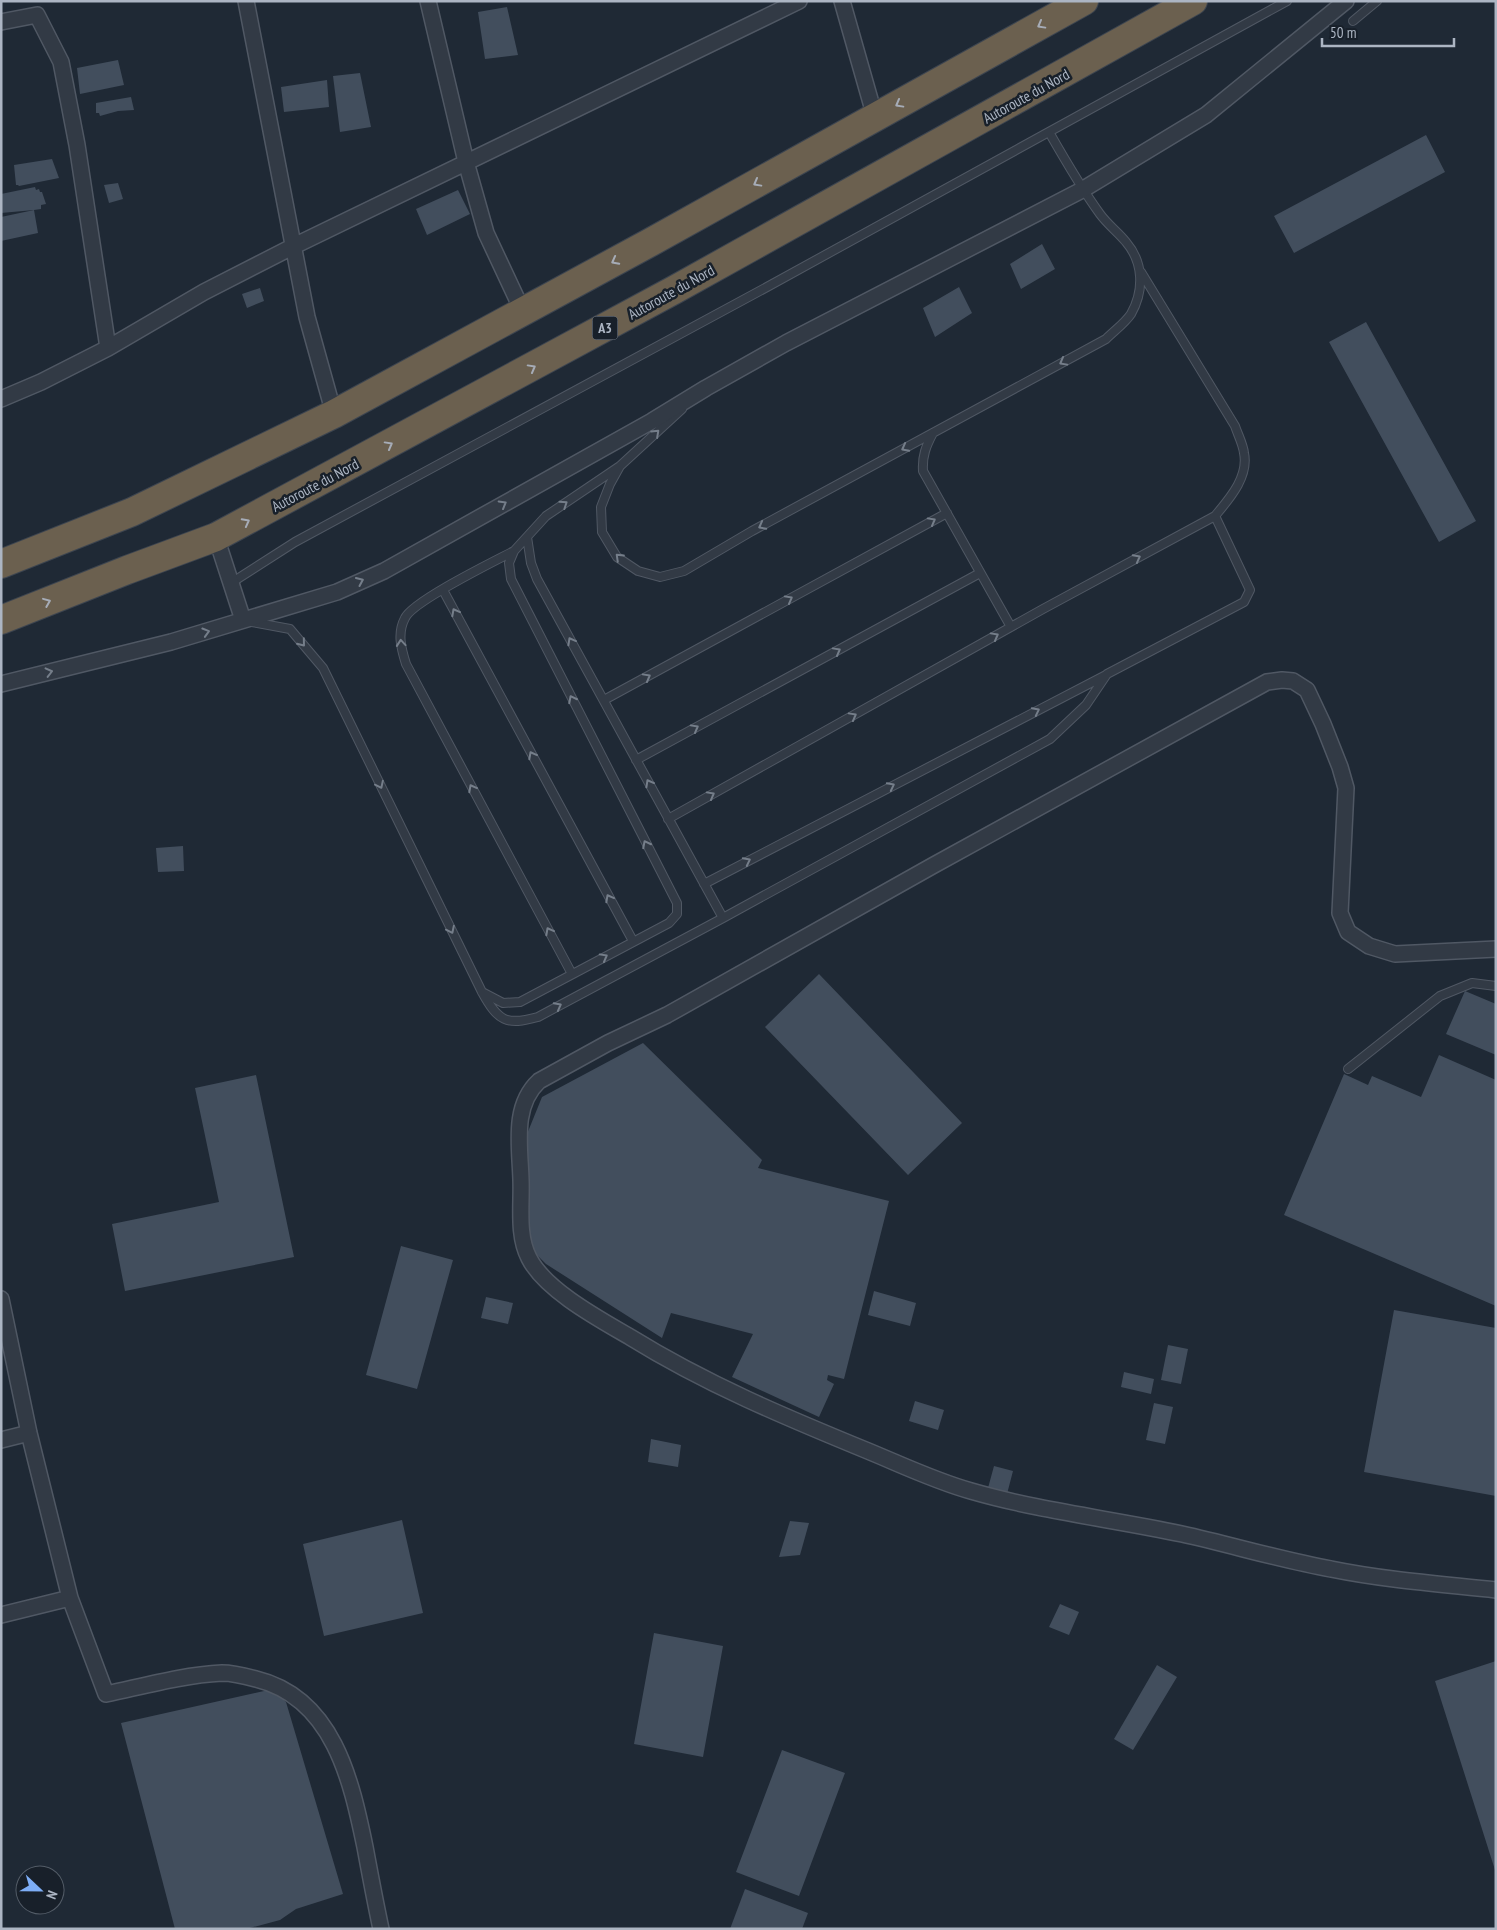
<svg xmlns="http://www.w3.org/2000/svg" width="1497" height="1930" viewBox="0 0 1497 1930" font-family="'PT Sans Narrow',sans-serif">
<rect width="100%" height="100%" fill="#1f2935"/>
<path fill="#424e5d" d="M507,7L518,55L485,59L478,12Z
M118,60L124,85L80,94L77,68Z
M360,73L371,127L340,132L333,76Z
M327,80L329,107L284,112L281,87Z
M131,97L134,110L118,111L100,116L99,113H96V103Z
M1426,135L1445,172L1294,253L1274,216Z
M52,159L59,178L19,186L18,185H16L14,165Z
M118,183L123,199L109,203L104,185Z
M35,187L36,190L39,189L40,192H42L46,204L41,205V209L34,210L38,233L1,241V217L34,210L1,213V194Z
M458,190L470,214L427,235L416,209Z
M1042,244L1055,269L1021,289L1010,264Z
M959,287L972,313L935,337L923,308Z
M260,288L264,301L247,308L242,294Z
M1366,322L1476,521L1439,542L1329,342Z
M183,846L184,871L158,872L156,848Z
M819,974L962,1123L908,1175L765,1027Z
M1465,991L1496,1004V1055L1446,1034Z
M643,1043L762,1160L758,1168L889,1201L844,1379L828,1375L827,1380L834,1384L819,1417L732,1377L753,1334L671,1313L662,1338L546,1264L534,1252L527,1222L525,1139L542,1097Z
M1439,1055L1496,1080V1306L1284,1215L1344,1074L1368,1085L1372,1076L1421,1097Z
M256,1075L294,1257L125,1291L112,1224L219,1202L195,1088Z
M401,1246L453,1260L417,1389L366,1375Z
M874,1291L916,1303L910,1326L868,1315Z
M486,1297L513,1303L508,1324L481,1318Z
M1394,1310L1496,1328V1496L1364,1472Z
M1168,1345L1188,1349L1181,1384L1161,1380Z
M1124,1372L1154,1379L1151,1394L1121,1387Z
M915,1401L944,1410L938,1430L909,1421Z
M1154,1403L1173,1407L1165,1444L1146,1440Z
M651,1439L681,1445L678,1467L648,1462Z
M994,1466L1013,1471L1007,1494L988,1488Z
M402,1520L423,1613L324,1636L303,1544Z
M790,1521L809,1523L800,1555L779,1557Z
M1060,1604L1079,1612L1069,1635L1049,1627Z
M654,1633L723,1646L703,1757L634,1744Z
M1496,1661V1870H1495L1435,1681Z
M1157,1665L1177,1677L1133,1750L1114,1739Z
M273,1689L286,1702L343,1894L296,1909L280,1920L246,1929H175L121,1723Z
M782,1750L845,1773L799,1896L736,1872Z
M745,1889L808,1913L802,1929H730Z"/>
<g fill="none" stroke-linecap="round" stroke-linejoin="round">
<g stroke="#505864" stroke-width="10">
<path id="service" d="M1353,21L1377,1
M933,433C926,446 922,456 923,471L1011,627
M620,466L610,484L601,507L602,532L617,557L638,571L660,577L684,571L752,531L1106,339C1114,331 1125,323 1131,314C1144,291 1144,263 1126,242C1118,232 1108,225 1100,214C1081,188 1065,160 1049,132
M527,537L531,563L537,579L723,918
M514,551C493,562 413,601 405,618C397,633 401,648 406,664L572,974
M231,583L295,542L767,287L1287,1
M443,590L633,941
M252,622L290,629L323,668L482,992C498,1021 506,1026 538,1017L723,918L1050,739L1086,705L1107,674L1244,602L1250,590L1215,516
M604,700L947,513
M636,760L980,573
M668,819L1043,609L1215,516C1229,499 1249,477 1244,453C1243,444 1238,435 1235,426L1141,272
M704,884L1106,675
M482,992L503,1003L520,1002L669,923L677,914V903L511,579L509,563L514,551L546,516L620,466L682,409
M1348,1069L1440,996L1472,983L1496,986"/>
</g>
<g stroke="#505864" stroke-width="18">
<path id="minor" d="M246,1L307,317L334,414
M428,1L466,162L486,233L523,312
M842,1L875,117
M1,22L37,15L61,62L77,145L108,348
M1,399L41,382L108,348L204,292L292,247L799,1
M216,537L243,620
M1,684L171,642L337,592L384,571L652,421L706,388L786,343L1082,190L1206,115L1346,1
M1496,949L1395,954L1369,946L1348,932L1340,913L1346,788L1340,767L1323,724L1307,690L1293,681L1282,680L1267,682L934,865L667,1015L608,1043L539,1081C512,1106 520,1146 521,1180C522,1205 517,1235 529,1258C545,1290 599,1319 630,1337C706,1384 785,1417 868,1451C902,1465 935,1481 971,1491C1040,1511 1112,1519 1182,1534C1232,1545 1281,1560 1331,1569C1385,1580 1441,1584 1496,1590
M1,1299L29,1433L70,1598L106,1694C144,1686 183,1675 222,1673C233,1673 245,1676 256,1679C333,1698 351,1779 365,1847C370,1874 375,1901 381,1929
M1,1440L29,1433
M1,1615L70,1598"/>
</g>
<g stroke="#3d4550" stroke-width="30">
<path id="motorway" d="M1,564L132,512L334,414L651,242L1084,1
M1,620L127,570L216,537L674,290L1193,1"/>
</g>
<use href="#service" stroke="#323a45" stroke-width="8"/>
<use href="#minor" stroke="#323a45" stroke-width="15"/>
<use href="#motorway" stroke="#6b604f" stroke-width="28"/>
</g>
<defs><path id="oneway-chevron" d="M-2-3.5L2.5 0L-2 3.5" fill="none" stroke-width="1.6" stroke-linecap="round" stroke-linejoin="round" transform="scale(1.25)"/></defs>
<g stroke="#a6acb7">
<use href="#oneway-chevron" transform="translate(1041 25) rotate(151)"/>
<use href="#oneway-chevron" transform="translate(899 104) rotate(151)"/>
<use href="#oneway-chevron" transform="translate(757 183) rotate(151)"/>
<use href="#oneway-chevron" transform="translate(615 261) rotate(152)"/>
<use href="#oneway-chevron" transform="translate(532 368) rotate(-29)"/>
<use href="#oneway-chevron" transform="translate(389 445) rotate(-29)"/>
<use href="#oneway-chevron" transform="translate(246 522) rotate(-28)"/>
<use href="#oneway-chevron" transform="translate(47 602) rotate(-22)"/>
</g>
<g stroke="#757e8a">
<use href="#oneway-chevron" transform="translate(1063 362) rotate(151)"/>
<use href="#oneway-chevron" transform="translate(656 433) rotate(-43)"/>
<use href="#oneway-chevron" transform="translate(905 448) rotate(152)"/>
<use href="#oneway-chevron" transform="translate(503 504) rotate(-30)"/>
<use href="#oneway-chevron" transform="translate(564 504) rotate(-34)"/>
<use href="#oneway-chevron" transform="translate(932 521) rotate(-29)"/>
<use href="#oneway-chevron" transform="translate(762 526) rotate(152)"/>
<use href="#oneway-chevron" transform="translate(619 557) rotate(-136)"/>
<use href="#oneway-chevron" transform="translate(1137 558) rotate(-28)"/>
<use href="#oneway-chevron" transform="translate(360 581) rotate(-24)"/>
<use href="#oneway-chevron" transform="translate(789 599) rotate(-29)"/>
<use href="#oneway-chevron" transform="translate(455 612) rotate(-118)"/>
<use href="#oneway-chevron" transform="translate(206 632) rotate(-17)"/>
<use href="#oneway-chevron" transform="translate(995 636) rotate(-29)"/>
<use href="#oneway-chevron" transform="translate(571 641) rotate(-119)"/>
<use href="#oneway-chevron" transform="translate(302 643) rotate(51)"/>
<use href="#oneway-chevron" transform="translate(401 643) rotate(-95)"/>
<use href="#oneway-chevron" transform="translate(837 651) rotate(-29)"/>
<use href="#oneway-chevron" transform="translate(49 672) rotate(-14)"/>
<use href="#oneway-chevron" transform="translate(647 677) rotate(-29)"/>
<use href="#oneway-chevron" transform="translate(572 699) rotate(-117)"/>
<use href="#oneway-chevron" transform="translate(1036 711) rotate(-27)"/>
<use href="#oneway-chevron" transform="translate(853 716) rotate(-29)"/>
<use href="#oneway-chevron" transform="translate(695 728) rotate(-29)"/>
<use href="#oneway-chevron" transform="translate(532 755) rotate(-118)"/>
<use href="#oneway-chevron" transform="translate(649 783) rotate(-119)"/>
<use href="#oneway-chevron" transform="translate(380 785) rotate(64)"/>
<use href="#oneway-chevron" transform="translate(891 786) rotate(-27)"/>
<use href="#oneway-chevron" transform="translate(472 788) rotate(-118)"/>
<use href="#oneway-chevron" transform="translate(711 795) rotate(-29)"/>
<use href="#oneway-chevron" transform="translate(646 844) rotate(-117)"/>
<use href="#oneway-chevron" transform="translate(747 861) rotate(-27)"/>
<use href="#oneway-chevron" transform="translate(609 898) rotate(-118)"/>
<use href="#oneway-chevron" transform="translate(451 930) rotate(64)"/>
<use href="#oneway-chevron" transform="translate(549 931) rotate(-118)"/>
<use href="#oneway-chevron" transform="translate(604 957) rotate(-29)"/>
<use href="#oneway-chevron" transform="translate(558 1006) rotate(-28)"/>
</g>
<g text-anchor="middle" dominant-baseline="central" stroke-width="5" stroke-linejoin="round" paint-order="stroke">
<rect fill="#18202a" stroke="#808895" stroke-width="1" x="592.5" y="316.5" width="25" height="23" rx="4"/>
<g font-size="14" font-weight="bold" fill="#acb5c3">
<text x="605" y="328">A3</text>
</g>
<g font-size="15" fill="#acb5c3" stroke="#18202a">
<text transform="translate(1026 96) rotate(-29)">Autoroute du Nord</text>
<text transform="translate(671 292) rotate(-29)">Autoroute du Nord</text>
<text transform="translate(315 485) rotate(-28)">Autoroute du Nord</text>
</g>
</g>
<rect width="1497" height="1930" fill="none" stroke="#acb5c3" stroke-width="5"/>
<g transform="translate(40 1890) rotate(112)"><circle r="24" fill="#18202a" stroke="#535c67"/>
<path d="M0-4L9 19L0 12L-9 19Z" fill="#7eaef6"/>
<text y="-8" font-size="14" font-weight="bold" text-anchor="middle" fill="#acb5c3">N</text>
</g>
<path d="M1322 38v8h132v-8" fill="none" stroke="#acb5c3" stroke-width="2.5"/>
<text x="1330" y="38" font-size="15" fill="#acb5c3" stroke="#18202a" stroke-width="4" paint-order="stroke">50 m</text>
</svg>
